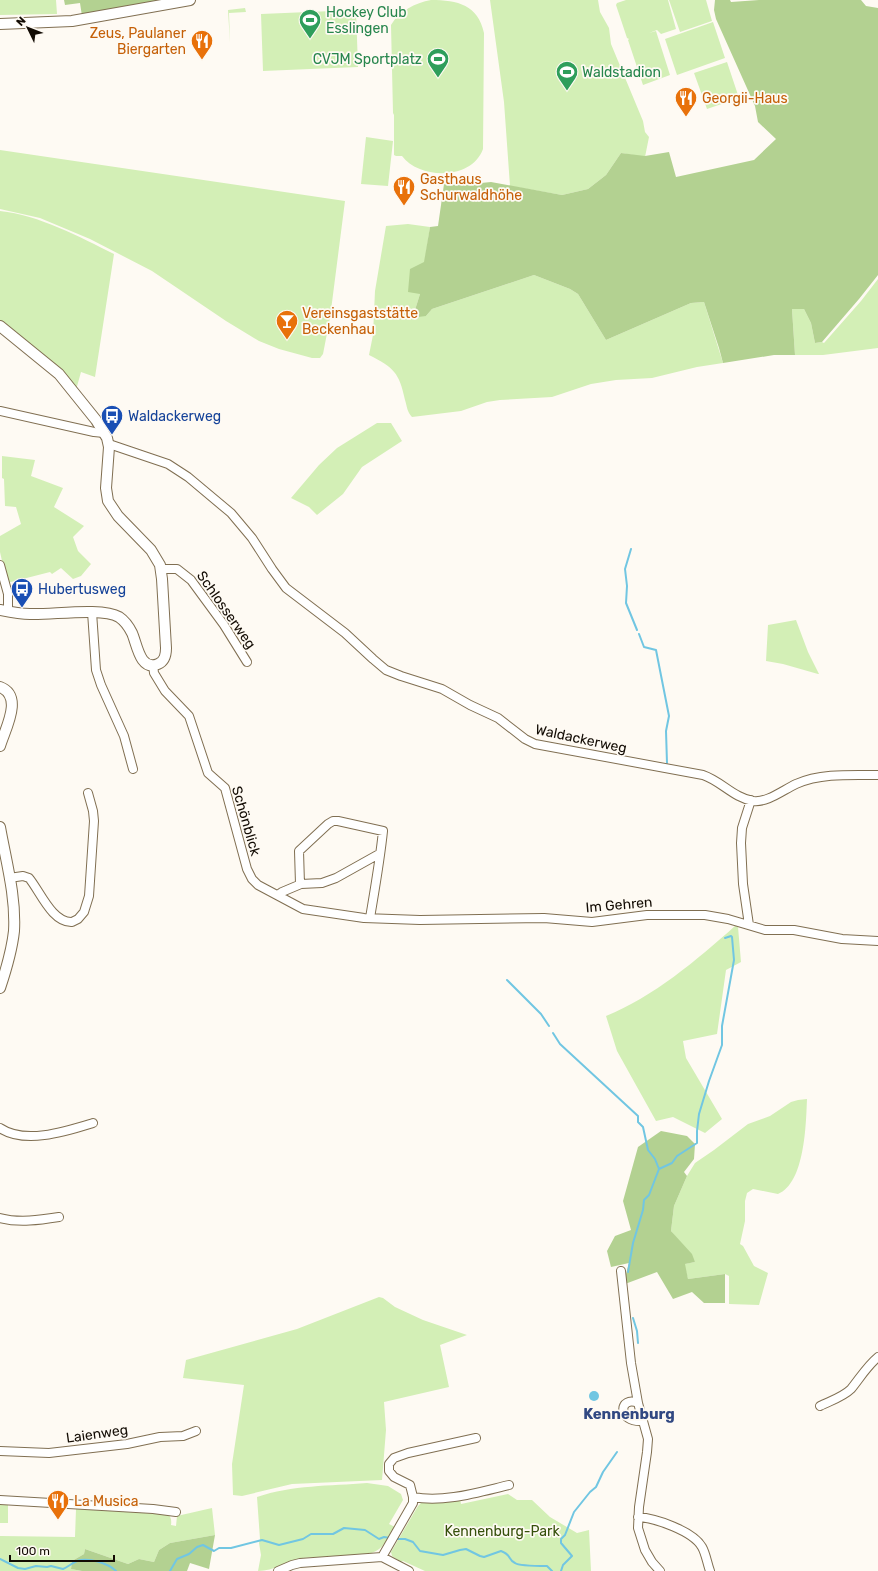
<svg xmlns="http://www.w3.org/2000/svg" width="878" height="1571" viewBox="0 0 878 1571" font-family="Rubik,sans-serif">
<rect width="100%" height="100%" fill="#fefaf3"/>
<path fill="#d3efb6" d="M0,0H56L57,14L0,15Z
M431,0C458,0 478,5 484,33L483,149C472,180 420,180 402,156H396L394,155V115L393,113L391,25C399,11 415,3 431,0Z
M490,0H598L600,12L609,28L611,44L643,121L645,132L649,137L645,157L621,153L606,175L588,189L562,195L510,186L504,102Z
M626,0H668L676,29L661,34L657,30L649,33L656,31L670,75L643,85L628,40L629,39L627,38L616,5L617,3Z
M669,0H706L712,21L680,32Z
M245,8L246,12L229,13L230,43L228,10Z
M356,10L358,67L263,71L261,14Z
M713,22L725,58L677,75L665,39Z
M727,62L739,98L707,109L694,73Z
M366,137L393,141L388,186L361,184Z
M0,150L345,201L330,318L323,354L320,358H312L279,349L259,341L226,321L152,271L90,239L40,218L0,209Z
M0,211C39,215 80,237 114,254L95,377L81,372L76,390L0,322Z
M408,224L430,227L420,294L415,310L426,316L432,309L534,275L570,289L578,294L606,340L691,303L704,302L723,363L697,367L652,378L616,380L591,384L552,397L500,400L487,402L461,411L412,417C407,412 407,406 405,400C399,372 394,368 369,355L373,335L375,291L386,226Z
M878,279V348L823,355H795L792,309H804L811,323L815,343L822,342L824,343L861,301Z
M377,423H391L402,441L362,467L343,494L317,515L309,507L291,498L319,465L337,448Z
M2,456L35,460L31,476L63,488L54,507L84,526L73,537L78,551L91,564L81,576L73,579L61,568L52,574L50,572L7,583L0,552V536L21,524L16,507L5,506L4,479L2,478Z
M796,620L808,652L819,674H818L783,664L766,661L768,625Z
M735,926L738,927L741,962L726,970L717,1034L683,1041L686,1058L722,1119L705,1133L673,1117L656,1121L617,1051L606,1016C653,997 697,960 735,926Z
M807,1099C806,1124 805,1183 778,1194L753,1189L747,1193L745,1201V1221L740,1244L743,1246L754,1266L768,1273L759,1305L729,1304V1276L725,1274L688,1279L684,1264L695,1262L671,1231L674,1206L687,1176L695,1163L714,1150L748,1124L770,1116L791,1102L798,1100Z
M379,1297L383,1298L395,1307L423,1320L467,1335L440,1345L449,1387L384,1402L386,1430L382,1480L292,1484L242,1496L233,1495L232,1464L244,1385L183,1378L186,1360L297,1329Z
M367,1483L388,1486L401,1494L403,1500L389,1524L395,1527C389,1536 385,1546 376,1551C361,1559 321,1556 302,1558C286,1561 274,1571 258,1571L261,1555L259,1543L260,1539L257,1497C292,1485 330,1486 367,1483Z
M508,1494L517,1500H532L550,1517L577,1533L589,1530L591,1571H425L403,1561L401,1562L392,1556L391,1552L418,1506L421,1503L460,1499L461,1504Z
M0,1505H8V1523H0Z
M212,1508L215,1535L170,1543L159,1550L154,1562L139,1559L128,1564L85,1549L84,1554L72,1561L71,1569L82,1571H0V1536L75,1537L76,1509L161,1514L163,1513C170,1514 172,1518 171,1525L176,1526L177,1516Z"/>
<path fill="#b3d191" d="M64,0H168L82,16L80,3L65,5Z
M715,0H730L731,2L759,0H861L866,6L878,8V275L859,299L822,342L815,343L811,323L804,309H792L795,355H774L723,363L719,348L704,302L691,303L606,340L578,294L570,289L534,275L432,309L426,316L418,317L415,310L420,294L408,292L410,269L424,262L430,227L438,226L444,184L461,185L491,182L562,195L588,189L606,175L621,153L645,156L669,152L676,177L754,160L776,139L758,122L755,106L716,19L714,10Z
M661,1131L687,1136L695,1144L694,1159L684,1172L687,1176L674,1206L671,1231L692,1254L695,1262L685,1264L688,1279L725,1274V1303H704L692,1292L673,1299L657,1272L625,1284L626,1274L629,1263L611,1267L607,1251L615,1236L631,1230L623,1201L638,1147Z
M215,1535L209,1569L190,1563L187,1571H82L71,1569L72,1561L84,1554L85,1549L128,1564L139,1559L154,1562L159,1550L170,1543Z"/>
<path fill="#71c6e2" d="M589 1396a5 5 0 1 1 10 0a5 5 0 1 1-10 0Z"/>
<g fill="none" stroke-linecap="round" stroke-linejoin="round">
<path stroke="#71c6e2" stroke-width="2" d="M631,549L625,569L627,586L626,603L637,630
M639,634L644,647L656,650L669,716L666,731L667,763
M507,980L541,1014L549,1026
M553,1033L560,1044L638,1116V1122L643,1127L648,1150L655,1159L659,1169
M628,1272L633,1243L643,1210L644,1200L649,1195L659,1169L672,1163L677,1156L697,1143V1131L699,1114L709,1081L722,1045V1026L734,960L732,937L731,936L725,938
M633,1318L637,1331L638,1343
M395,1539H405L413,1542L420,1551L443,1555L460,1550L466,1549L480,1556L484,1557L501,1551C512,1555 508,1560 515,1563C519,1566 541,1566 547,1566L552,1571
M0,1559L18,1568L25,1569L36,1566L47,1567L51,1566L63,1569C68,1567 72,1563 77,1561C88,1557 108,1563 116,1571
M170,1571L177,1559L189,1554L197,1547L203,1545L214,1551L219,1548H231L262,1540L279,1545L303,1539L311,1534H333L344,1528L365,1530L379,1539L384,1537L390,1538
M561,1571L563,1565L572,1556L561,1543V1539L565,1535L574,1512L590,1492L596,1487L603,1472L617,1452"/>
<g stroke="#806f52" stroke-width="10">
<path id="minor" d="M0,411L94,432L104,433
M109,444L168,464L188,477L231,513L252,538L272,569L286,588L345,633L373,659L386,670L401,676L442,689L470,705L498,718L525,739L535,744L703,775C721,781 734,798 753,801C767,803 783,790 796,784C821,773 851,775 878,775
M0,565L8,594V612
M161,569H177L191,580L224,625L247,662
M92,612L96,670L101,685L124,736L133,769
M153,665L154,673L165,691L189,716L208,773L225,788L247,869L252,879L258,885L303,909L364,918L420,920L544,918L592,922L647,915H705L728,919L765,930H794L842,939L878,941
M9,878L23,876L29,878C40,891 52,923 72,922L78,919L84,912L89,896L94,821L93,811L88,793
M300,884L299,851L328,824L333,821H338L383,831C380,860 375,888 370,918
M278,895L282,892L301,884L322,883L336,878L379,854
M749,925L743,884L741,843L742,828L751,800
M0,1128C25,1145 67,1131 93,1123
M0,1218C19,1223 40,1220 59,1217
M621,1271L631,1363L638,1403L648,1439L647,1452L639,1507L638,1528L645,1550L652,1562L660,1571
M638,1403C619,1395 616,1423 643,1421
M820,1406C830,1401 843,1397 851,1389C860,1378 867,1366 878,1357
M0,1451L49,1453L127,1444L160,1437L183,1436L196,1431
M413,1497C444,1503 479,1492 509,1485
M0,1500L153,1509L176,1512
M638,1517C655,1518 693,1531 702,1547C706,1554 707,1563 710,1571
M382,1557L413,1503V1497L410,1485L394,1477L389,1471V1464L394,1458L408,1453L476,1438
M278,1571L292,1565L300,1563L382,1557L409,1571"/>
</g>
<g stroke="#806f52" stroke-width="12">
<path id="tertiary" d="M0,24L72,21L190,0
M0,326L59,374L96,420L107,438L109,447L106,488L108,501L118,516L151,550L160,565L162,579L166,648C166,655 165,661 158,664C140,672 137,644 132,633C129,627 125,621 119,617C102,607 52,615 30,614C20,614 10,612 0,610
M0,687C24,696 5,729 0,746
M0,827C6,861 16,896 14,931C12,950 6,970 0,988"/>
</g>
<use href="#minor" stroke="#fff" stroke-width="8"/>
<use href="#tertiary" stroke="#fff" stroke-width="10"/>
</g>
<defs>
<g id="stadium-pin" transform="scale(1.15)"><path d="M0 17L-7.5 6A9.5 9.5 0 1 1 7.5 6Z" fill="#2e9e5b" stroke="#fefaf3"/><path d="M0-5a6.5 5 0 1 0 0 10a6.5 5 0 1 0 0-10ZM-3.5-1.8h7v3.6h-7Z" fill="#fff"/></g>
<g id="restaurant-pin" transform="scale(1.15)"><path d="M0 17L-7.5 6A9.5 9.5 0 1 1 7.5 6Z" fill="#e8710a" stroke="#fefaf3"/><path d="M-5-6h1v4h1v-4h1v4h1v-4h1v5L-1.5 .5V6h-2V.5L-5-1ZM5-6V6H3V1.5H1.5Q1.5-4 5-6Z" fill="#fff"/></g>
<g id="bar-pin" transform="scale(1.15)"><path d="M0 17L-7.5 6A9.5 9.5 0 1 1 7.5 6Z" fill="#e8710a" stroke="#fefaf3"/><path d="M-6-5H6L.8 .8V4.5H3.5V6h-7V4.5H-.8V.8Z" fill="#fff"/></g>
<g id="bus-pin" transform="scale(1.15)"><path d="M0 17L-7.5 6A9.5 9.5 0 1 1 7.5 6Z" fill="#1a4fb4" stroke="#fefaf3"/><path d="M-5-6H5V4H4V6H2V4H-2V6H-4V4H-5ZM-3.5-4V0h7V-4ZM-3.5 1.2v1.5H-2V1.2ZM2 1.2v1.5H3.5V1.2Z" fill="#fff"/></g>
</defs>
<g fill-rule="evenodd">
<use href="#stadium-pin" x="310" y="20"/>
<use href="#restaurant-pin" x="202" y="41"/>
<use href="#stadium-pin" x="438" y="59"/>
<use href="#stadium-pin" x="567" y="72"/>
<use href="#restaurant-pin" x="686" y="98"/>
<use href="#restaurant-pin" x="404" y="187"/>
<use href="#bar-pin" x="287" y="321"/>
<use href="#bus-pin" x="112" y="416"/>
<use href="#bus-pin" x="22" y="589"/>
<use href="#restaurant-pin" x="58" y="1501"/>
</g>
<g text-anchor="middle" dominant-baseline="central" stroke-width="3.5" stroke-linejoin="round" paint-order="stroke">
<g font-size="14" fill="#27864d" stroke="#fefaf3" text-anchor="start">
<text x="326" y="12">Hockey Club<tspan x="326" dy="16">Esslingen</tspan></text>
<text x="422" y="59" text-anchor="end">CVJM Sportplatz</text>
<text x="582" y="72">Waldstadion</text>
</g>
<g font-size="14" fill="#c56008" stroke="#fefaf3" text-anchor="start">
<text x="186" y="33" text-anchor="end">Zeus, Paulaner<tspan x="186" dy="16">Biergarten</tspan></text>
<text x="702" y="98">Georgii-Haus</text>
<text x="420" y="179">Gasthaus<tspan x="420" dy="16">Schurwaldhöhe</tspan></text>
<text x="302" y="313">Vereinsgaststätte<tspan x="302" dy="16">Beckenhau</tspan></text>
<text x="74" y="1501">La Musica</text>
</g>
<g font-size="14" fill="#164399" stroke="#fefaf3" text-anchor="start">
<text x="128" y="416">Waldackerweg</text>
<text x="38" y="589">Hubertusweg</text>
</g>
<g font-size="14" fill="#120b03" stroke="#fefaf3">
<text transform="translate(226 610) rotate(55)">Schlosserweg</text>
<text transform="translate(581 739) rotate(12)">Waldackerweg</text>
<text transform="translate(246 821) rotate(74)">Schönblick</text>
<text transform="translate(619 905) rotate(-5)">Im Gehren</text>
<text transform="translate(97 1434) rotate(-8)">Laienweg</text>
</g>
<g font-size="14" fill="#36500b" stroke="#fefaf3">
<text x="502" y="1531">Kennenburg-Park</text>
</g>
<g font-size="15" font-weight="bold" fill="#314882" stroke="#fefaf3">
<text x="629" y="1414">Kennenburg</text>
</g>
</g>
<g transform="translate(28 28) rotate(313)" stroke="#fefaf3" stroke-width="3" paint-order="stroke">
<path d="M0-3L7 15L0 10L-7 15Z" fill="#120b03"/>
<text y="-6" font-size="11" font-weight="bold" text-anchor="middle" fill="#120b03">N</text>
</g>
<path d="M10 1555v6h104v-6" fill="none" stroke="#120b03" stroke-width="2"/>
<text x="16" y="1555" font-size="12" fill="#120b03" stroke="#fefaf3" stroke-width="3" paint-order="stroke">100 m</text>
</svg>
